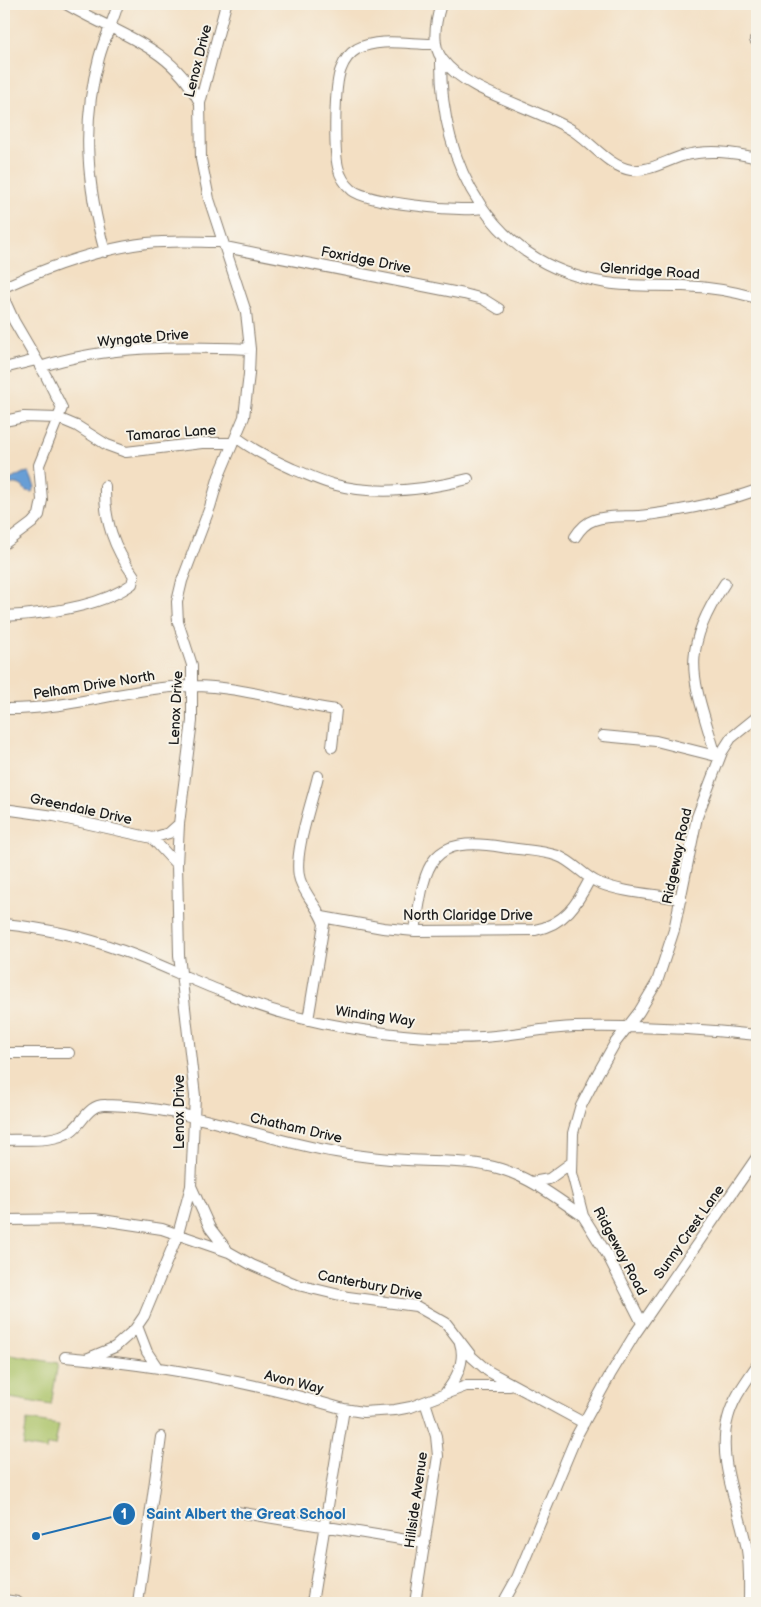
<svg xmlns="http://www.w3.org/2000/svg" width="761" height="1607" viewBox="0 0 761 1607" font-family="'Balsamiq Sans',sans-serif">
<rect width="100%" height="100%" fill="#f7f3e8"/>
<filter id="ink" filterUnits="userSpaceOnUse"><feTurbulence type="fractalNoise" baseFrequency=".02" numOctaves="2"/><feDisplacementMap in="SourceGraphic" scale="10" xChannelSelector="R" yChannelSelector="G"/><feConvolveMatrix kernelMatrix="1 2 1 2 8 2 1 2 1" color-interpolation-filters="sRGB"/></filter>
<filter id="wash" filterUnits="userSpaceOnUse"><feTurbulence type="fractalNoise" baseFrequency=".0096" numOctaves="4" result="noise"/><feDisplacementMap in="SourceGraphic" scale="20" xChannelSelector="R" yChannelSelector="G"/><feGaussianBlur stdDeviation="1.12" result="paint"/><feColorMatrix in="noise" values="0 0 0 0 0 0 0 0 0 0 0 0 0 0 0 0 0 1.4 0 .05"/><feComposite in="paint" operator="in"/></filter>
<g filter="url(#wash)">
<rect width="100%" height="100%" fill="#f3dfc3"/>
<path fill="#aac368" stroke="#637042" d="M4,1354L58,1363L51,1405L4,1397Z
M27,1420L59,1425L55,1446L48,1445L47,1450L23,1446Z"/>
<path fill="#689ed5" stroke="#425d78" d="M29,472L35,487L32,492L26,491C20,482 14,483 4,486V483L23,473Z"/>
</g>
<g filter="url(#ink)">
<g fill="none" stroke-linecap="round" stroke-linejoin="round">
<g stroke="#887e70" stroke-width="12">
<path id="minor" d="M66,4C118,35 171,45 200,103
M441,4C436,20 431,44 442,59C467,94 538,107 575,132C592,144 610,167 631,170C648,172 666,161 682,156C708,149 732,152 757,158
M755,40L757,42
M436,44C412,45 380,37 357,49C350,53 344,61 341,69C334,85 334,150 338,167C340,176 345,184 352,190C368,203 459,212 482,208
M441,59C440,167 492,265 607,283C632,287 657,285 683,286C708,287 733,291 757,298
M225,247L464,294L483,299L499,309
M105,252C87,187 81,124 99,58C104,39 113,22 118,4
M4,287C48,267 98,249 147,243C172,240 198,242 223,242
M4,299L14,321L46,376L62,408L39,465L42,500L39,515L32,523L4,544
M40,367C107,345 181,346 250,349
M4,368L36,360
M4,421L24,417L58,418L77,426L107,445L126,452L202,443H233
M236,437C254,451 273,460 293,469C306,474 318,480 332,484C375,496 425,490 468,479
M575,537C580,529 585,523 594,520C611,514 631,518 648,515C686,510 721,503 757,490
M4,616C43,614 99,608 132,584L134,576C114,548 104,521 105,486
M4,709C67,710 126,688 189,686C239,685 287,703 336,710L332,747
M603,736L656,741L720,757
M716,756C694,679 677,656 725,583
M4,809L54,816L152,838L177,865
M152,838L169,833L179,824
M322,917L383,928L415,931L535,930C565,924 577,904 590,879
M4,924C42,928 81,936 117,949C152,960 184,977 218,990C258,1007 301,1020 344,1027C390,1035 436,1040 483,1037C514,1035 545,1028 575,1027C637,1026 696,1028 757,1035
M415,931C425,867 426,834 502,847C520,850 541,850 558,856C574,862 584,877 599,883C624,893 655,894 681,899
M308,1020L324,924C319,908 306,897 300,880C292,856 312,803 318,776
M4,1053H69
M4,1140C24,1139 53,1143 71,1131C83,1123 88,1104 106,1105C185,1106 258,1139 336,1152C359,1156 383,1159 407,1160C439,1162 471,1160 501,1169C533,1179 556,1198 583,1216
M532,1182L549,1179L571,1163
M191,1186L210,1228L227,1250
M4,1220L95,1219L162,1229L229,1252L252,1265L298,1285L348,1297L416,1306L446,1323L472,1357L488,1371L584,1423
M642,1323L608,1256L583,1216L572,1173L573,1133L580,1108L598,1073L615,1043L639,1012L657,982L674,930L697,817L722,752L731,738L757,717
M137,1326L147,1352L157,1367
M65,1357C160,1365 253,1382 344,1409L363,1412L395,1410L411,1407L466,1386H510
M86,1359L115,1347L135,1329L144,1316L178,1234L191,1186L195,1096L179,955L177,865L179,824L192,721V665L178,622L177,602L182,581L210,507L219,476L244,417L249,374L250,349L246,312L209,199L201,159L200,103L226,4
M446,1392C457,1378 466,1361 460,1343
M237,1512L425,1543
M138,1603L161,1437
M312,1603L344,1409
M415,1603L438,1456L436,1436L425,1402
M503,1603L517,1578L576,1437L610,1375L635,1334L757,1157
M749,1603C749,1585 750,1567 747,1550C740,1507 716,1462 728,1418C733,1398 746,1382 757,1365"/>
</g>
<g stroke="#887e70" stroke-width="14">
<path id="major" d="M4,1601L17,1603"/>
</g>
<use href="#minor" stroke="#fff" stroke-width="10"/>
<use href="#major" stroke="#fff" stroke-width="12"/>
</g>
</g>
<g text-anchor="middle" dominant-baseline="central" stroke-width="4" stroke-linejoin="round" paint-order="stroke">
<g font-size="14" fill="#1c1c1c" stroke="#f7f3e8">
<text transform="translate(198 61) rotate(-76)">Lenox Drive</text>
<text transform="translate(366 260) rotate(11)">Foxridge Drive</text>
<text transform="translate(650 271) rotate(4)">Glenridge Road</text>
<text transform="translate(143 338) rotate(-5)">Wyngate Drive</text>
<text transform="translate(171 433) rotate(-4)">Tamarac Lane</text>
<text transform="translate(94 685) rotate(-9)">Pelham Drive North</text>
<text transform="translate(176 708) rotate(-87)">Lenox Drive</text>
<text transform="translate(81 809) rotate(12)">Greendale Drive</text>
<text transform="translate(677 856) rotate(-78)">Ridgeway Road</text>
<text x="468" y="915">North Claridge Drive</text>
<text transform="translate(375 1016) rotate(8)">Winding Way</text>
<text transform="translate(179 1112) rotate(-90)">Lenox Drive</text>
<text transform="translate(296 1128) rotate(13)">Chatham Drive</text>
<text transform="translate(689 1232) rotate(-55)">Sunny Crest Lane</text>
<text transform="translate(620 1251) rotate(62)">Ridgeway Road</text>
<text transform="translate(370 1285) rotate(11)">Canterbury Drive</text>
<text transform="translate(294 1382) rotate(14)">Avon Way</text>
<text transform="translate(416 1500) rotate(-82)">Hillside Avenue</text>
</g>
</g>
<path fill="none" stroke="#1f6fb2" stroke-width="2" d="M36 1536L124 1514"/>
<g fill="#1f6fb2" stroke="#f7f3e8" stroke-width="2">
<circle cx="36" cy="1536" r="5"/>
<circle cx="124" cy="1514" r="12"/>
</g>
<g font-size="15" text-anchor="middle" font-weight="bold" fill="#fff">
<text x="124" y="1519">1</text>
</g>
<g font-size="15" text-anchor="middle" font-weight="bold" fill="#1f6fb2" stroke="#f7f3e8" stroke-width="4" stroke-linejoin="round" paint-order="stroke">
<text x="246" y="1519">Saint Albert the Great School</text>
</g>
<rect width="761" height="1607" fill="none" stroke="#f7f3e8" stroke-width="20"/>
</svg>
